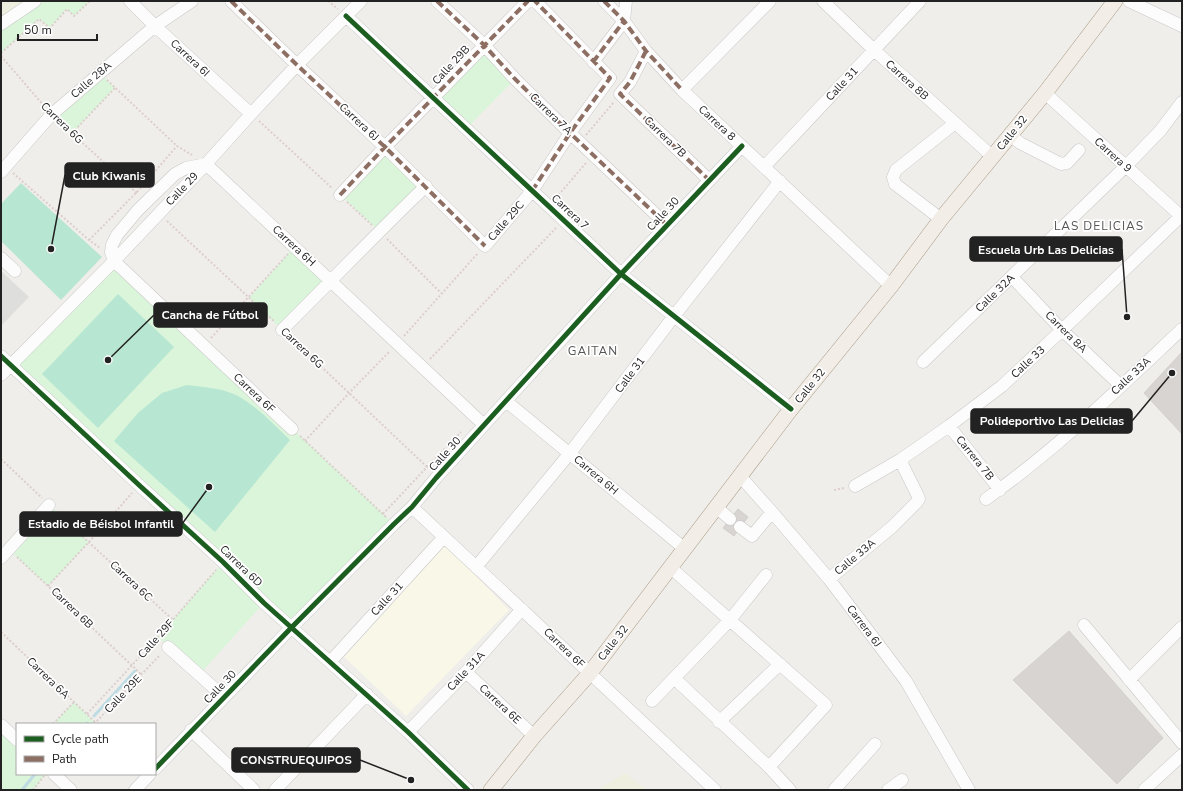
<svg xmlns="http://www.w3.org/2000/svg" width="1183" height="791" viewBox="0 0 1183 791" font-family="'Nunito Sans',sans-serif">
<rect width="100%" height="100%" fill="#f0eeeb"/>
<path fill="#f8f7e8" d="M445,544L509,610L406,716L344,657Z"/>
<path fill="#dededc" d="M1,271L29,297L1,326Z"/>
<path fill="#efefdf" d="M1,1H35L1,24Z
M626,773L646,790H597Z"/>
<path fill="#daf5da" d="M35,1H90L74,16L67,9L50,28L39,19L1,53V24Z
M484,45L515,79L466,129L434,98Z
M99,72L115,88L72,133L51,115Z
M385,147L426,186L379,231L340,195Z
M294,247L331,281L282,330L249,298Z
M114,261L394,524L291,628L264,603L199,675L158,637L223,562L11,365Z
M49,505L89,542L48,586L9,550Z
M74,702L96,723L94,724H53Z
M1,725L17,740V774H46L33,790H1Z"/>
<path fill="#b7e6d2" d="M21,183L102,257L61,300L1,241V204Z
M118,294L174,347L98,428L42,374Z
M187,385C203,387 221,388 236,395C257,406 273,424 290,440L215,532L114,441L138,413L162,393Z"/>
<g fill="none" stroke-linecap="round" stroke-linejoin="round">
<path stroke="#bfdbe3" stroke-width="3" d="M94,716L135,671
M86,724L87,723
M22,790L35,774"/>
</g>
<path fill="#d7d4d2" stroke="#d3d0cc" d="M1182,352V434L1144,393Z
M738,509L748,517L734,536L723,528Z
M1069,631L1163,738L1117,784L1013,680Z"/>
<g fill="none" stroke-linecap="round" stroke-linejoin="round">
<g stroke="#c9c8c7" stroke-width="13">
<path id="minor" d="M130,1L155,26L251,114
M231,1L297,65L385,147L485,246L532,191L570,133L610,78L535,1
M437,1L484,45L515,79L570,133L667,225
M604,1L624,21L646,51L682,90L891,286
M823,1L874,50L993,157
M1129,1L1182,26
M346,16L621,274L791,409
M624,21L626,1
M1,24L35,1
M646,51L630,82L620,94L709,180
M593,62L624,21
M682,90L770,1
M1045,93L1182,217
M1010,135L1020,143L1061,164L1067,163L1079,150
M764,167L920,1
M1,172L51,115L155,26L192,1
M340,195L385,147L528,1
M941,219L895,184L893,177L896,170L955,123
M1,258L15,271
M1012,277L1062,330L1121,386
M282,330C330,282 377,233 426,186
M1,356L139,485L223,562L264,603L408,732L468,790
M923,362L1126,166L1160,131L1182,102
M1,375L114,261L206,164L251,114L297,65L361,1
M506,401L685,549
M949,426L1000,490
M292,429L114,261L111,252L112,245L117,235L138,210L175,174L186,168L206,164L484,425
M740,476L772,512L829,579L906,681L969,790
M855,486L900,460L949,426L1002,386L1062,330L1182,215
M986,499C1057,449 1119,388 1182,329
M412,507L715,790
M716,507L730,519
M740,527L752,536L772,512
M1,558L49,505
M476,567L570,453L674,316L780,181
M671,568L826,705L769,767
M829,579L892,527L917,502L919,499L918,496L900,460
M1084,625L1182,743
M168,647L224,697
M330,662L444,537
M466,672L534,736
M674,678L769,767L790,790
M1129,680L1182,627
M652,701L730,620L766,575
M719,722L780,664
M1,725L17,740
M191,730L254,790
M408,732L466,672L522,609
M155,769L291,628L394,524L412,507L436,478L621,274L742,146
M54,774L71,790
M135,790L150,774
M275,790L367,694
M834,790L875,744
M888,790L902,780
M1144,790L1182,755"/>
</g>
<g stroke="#a79c86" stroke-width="16">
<path id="major" d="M491,790L534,736L590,673L791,409L891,286L941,219L1045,93L1115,1"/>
</g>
<path stroke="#dccecd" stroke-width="2" stroke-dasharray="2 2" stroke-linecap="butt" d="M328,1L338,9
M1,53L39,19L50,28L67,9L74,16L90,1
M1,56L45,107
M107,80L177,146L192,155
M59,121L138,194
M259,121L332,188
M72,133L115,88
M586,135L614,102
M13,173L89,240L100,248
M556,198L586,163
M347,202L372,225
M167,221L275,322
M387,239L441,293
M89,240L137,192L177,146
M289,336L427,467
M404,336L478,253
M211,338L288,254
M430,359L556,228
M300,436L386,517
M305,441L349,393L390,351
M1,459L42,498
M834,490L844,488
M56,512L173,620
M383,514L427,467L461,432
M17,557L48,586L142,675
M48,586L89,542L132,493
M1,632L96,723
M87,714L158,637L216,570
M53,724L74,702
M94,724L160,655
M33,790L44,776"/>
<use href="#minor" stroke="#fdfcfc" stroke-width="12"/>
<use href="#major" stroke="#f3ede7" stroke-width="15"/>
<path stroke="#8d6e63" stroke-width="4" stroke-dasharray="8 4" stroke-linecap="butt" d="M231,1L297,65L385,147L485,246
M437,1L484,45L515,79L570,133L667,225
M604,1L624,21L646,51L682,90
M646,51L630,82L620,94L709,180
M593,62L624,21
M532,191L570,133L610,78L535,1
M340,195L385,147L528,1"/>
<g stroke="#fff" stroke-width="8">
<path id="cycleway" d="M346,16L621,274L791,409
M1,356L139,485L223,562L264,603L408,732L468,790
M155,769L291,628L394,524L412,507L436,478L621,274L742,146"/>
</g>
<use href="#cycleway" stroke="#1b5e20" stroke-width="5"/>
</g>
<g text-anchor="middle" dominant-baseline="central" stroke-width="3.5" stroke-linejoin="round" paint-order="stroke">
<g font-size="11" fill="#222" stroke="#fff">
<text transform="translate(190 58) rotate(43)">Carrera 6I</text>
<text transform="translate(451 65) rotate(-47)">Calle 29B</text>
<text transform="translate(91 80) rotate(-41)">Calle 28A</text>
<text transform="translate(907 80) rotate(42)">Carrera 8B</text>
<text transform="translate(842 84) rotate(-47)">Calle 31</text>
<text transform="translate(551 114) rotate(44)">Carrera 7A</text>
<text transform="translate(359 122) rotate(43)">Carrera 6J</text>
<text transform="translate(62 123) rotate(44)">Carrera 6G</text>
<text transform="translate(717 123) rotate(43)">Carrera 8</text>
<text transform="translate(1012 133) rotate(-51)">Calle 32</text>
<text transform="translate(665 137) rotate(44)">Carrera 7B</text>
<text transform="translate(1113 155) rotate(42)">Carrera 9</text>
<text transform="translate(182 189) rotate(-46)">Calle 29</text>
<text transform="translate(570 212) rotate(43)">Carrera 7</text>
<text transform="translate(663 214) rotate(-47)">Calle 30</text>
<text transform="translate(506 221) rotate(-49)">Calle 29C</text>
<text transform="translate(294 246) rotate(43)">Carrera 6H</text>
<text transform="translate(995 293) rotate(-44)">Calle 32A</text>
<text transform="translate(1066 332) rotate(45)">Carrera 8A</text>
<text transform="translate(302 348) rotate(43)">Carrera 6G</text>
<text transform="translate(1028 362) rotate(-43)">Calle 33</text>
<text transform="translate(630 375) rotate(-53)">Calle 31</text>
<text transform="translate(1131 376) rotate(-43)">Calle 33A</text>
<text transform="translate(810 386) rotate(-51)">Calle 32</text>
<text transform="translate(254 393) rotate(43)">Carrera 6F</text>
<text transform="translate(445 454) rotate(-48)">Calle 30</text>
<text transform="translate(975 458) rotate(51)">Carrera 7B</text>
<text transform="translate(596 475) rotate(40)">Carrera 6H</text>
<text transform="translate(855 557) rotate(-40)">Calle 33A</text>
<text transform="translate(241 566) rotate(44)">Carrera 6D</text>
<text transform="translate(131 581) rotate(43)">Carrera 6C</text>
<text transform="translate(387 599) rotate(-47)">Calle 31</text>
<text transform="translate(72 608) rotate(44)">Carrera 6B</text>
<text transform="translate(864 626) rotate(53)">Carrera 6J</text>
<text transform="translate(156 639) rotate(-48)">Calle 29F</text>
<text transform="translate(613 643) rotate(-52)">Calle 32</text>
<text transform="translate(564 648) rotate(44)">Carrera 6F</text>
<text transform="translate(466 671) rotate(-47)">Calle 31A</text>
<text transform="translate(48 678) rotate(44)">Carrera 6A</text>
<text transform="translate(220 687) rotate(-46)">Calle 30</text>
<text transform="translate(123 694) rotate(-46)">Calle 29E</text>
<text transform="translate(500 704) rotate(43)">Carrera 6E</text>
</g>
<g font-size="12" letter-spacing="1" fill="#555" stroke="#fff">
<text x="1099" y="226">LAS DELICIAS</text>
<text x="593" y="351">GAITAN</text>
</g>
</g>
<path fill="none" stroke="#222" stroke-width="1.5" d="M51 249L65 175M1127 317L1122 249M108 360L154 315M1172 373L1132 421M209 487L182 524M411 780L360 760"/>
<g fill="#222" stroke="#fff" stroke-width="1.5">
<circle cx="51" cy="249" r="4"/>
<circle cx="1127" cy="317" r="4"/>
<circle cx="108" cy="360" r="4"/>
<circle cx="1172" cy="373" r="4"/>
<circle cx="209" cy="487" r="4"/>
<circle cx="411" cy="780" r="4"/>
</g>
<g fill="#222" stroke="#222" stroke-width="1.5">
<rect x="65" y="163" width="89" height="24" rx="4"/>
<rect x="970" y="237" width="152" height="24" rx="4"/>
<rect x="154" y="303" width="113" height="24" rx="4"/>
<rect x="971" y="409" width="161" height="24" rx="4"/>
<rect x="20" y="512" width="162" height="24" rx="4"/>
<rect x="232" y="748" width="128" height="24" rx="4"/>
</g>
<g font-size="12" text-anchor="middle" font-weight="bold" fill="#fff">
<text x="109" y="180">Club Kiwanis</text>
<text x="1046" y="254">Escuela Urb Las Delicias</text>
<text x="210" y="319">Cancha de Fútbol</text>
<text x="1052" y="425">Polideportivo Las Delicias</text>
<text x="101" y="528">Estadio de Béisbol Infantil</text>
<text x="296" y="764">CONSTRUEQUIPOS</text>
</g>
<rect width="1183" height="791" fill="none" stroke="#222222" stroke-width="4"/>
<rect x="16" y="723" width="140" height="52" fill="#ffffff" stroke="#a7a7a7"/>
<rect x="24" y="736" width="20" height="6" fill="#1b5e20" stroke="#a7a7a7"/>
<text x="52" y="743" font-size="12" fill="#222222">Cycle path</text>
<rect x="24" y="756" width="20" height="6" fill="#8d6e63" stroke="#a7a7a7"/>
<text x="52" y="763" font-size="12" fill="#222222">Path</text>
<path d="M18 34v6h79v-6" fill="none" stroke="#222222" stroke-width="2"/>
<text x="24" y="34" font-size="12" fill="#222222" stroke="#ffffff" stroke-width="3" paint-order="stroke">50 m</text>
</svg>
